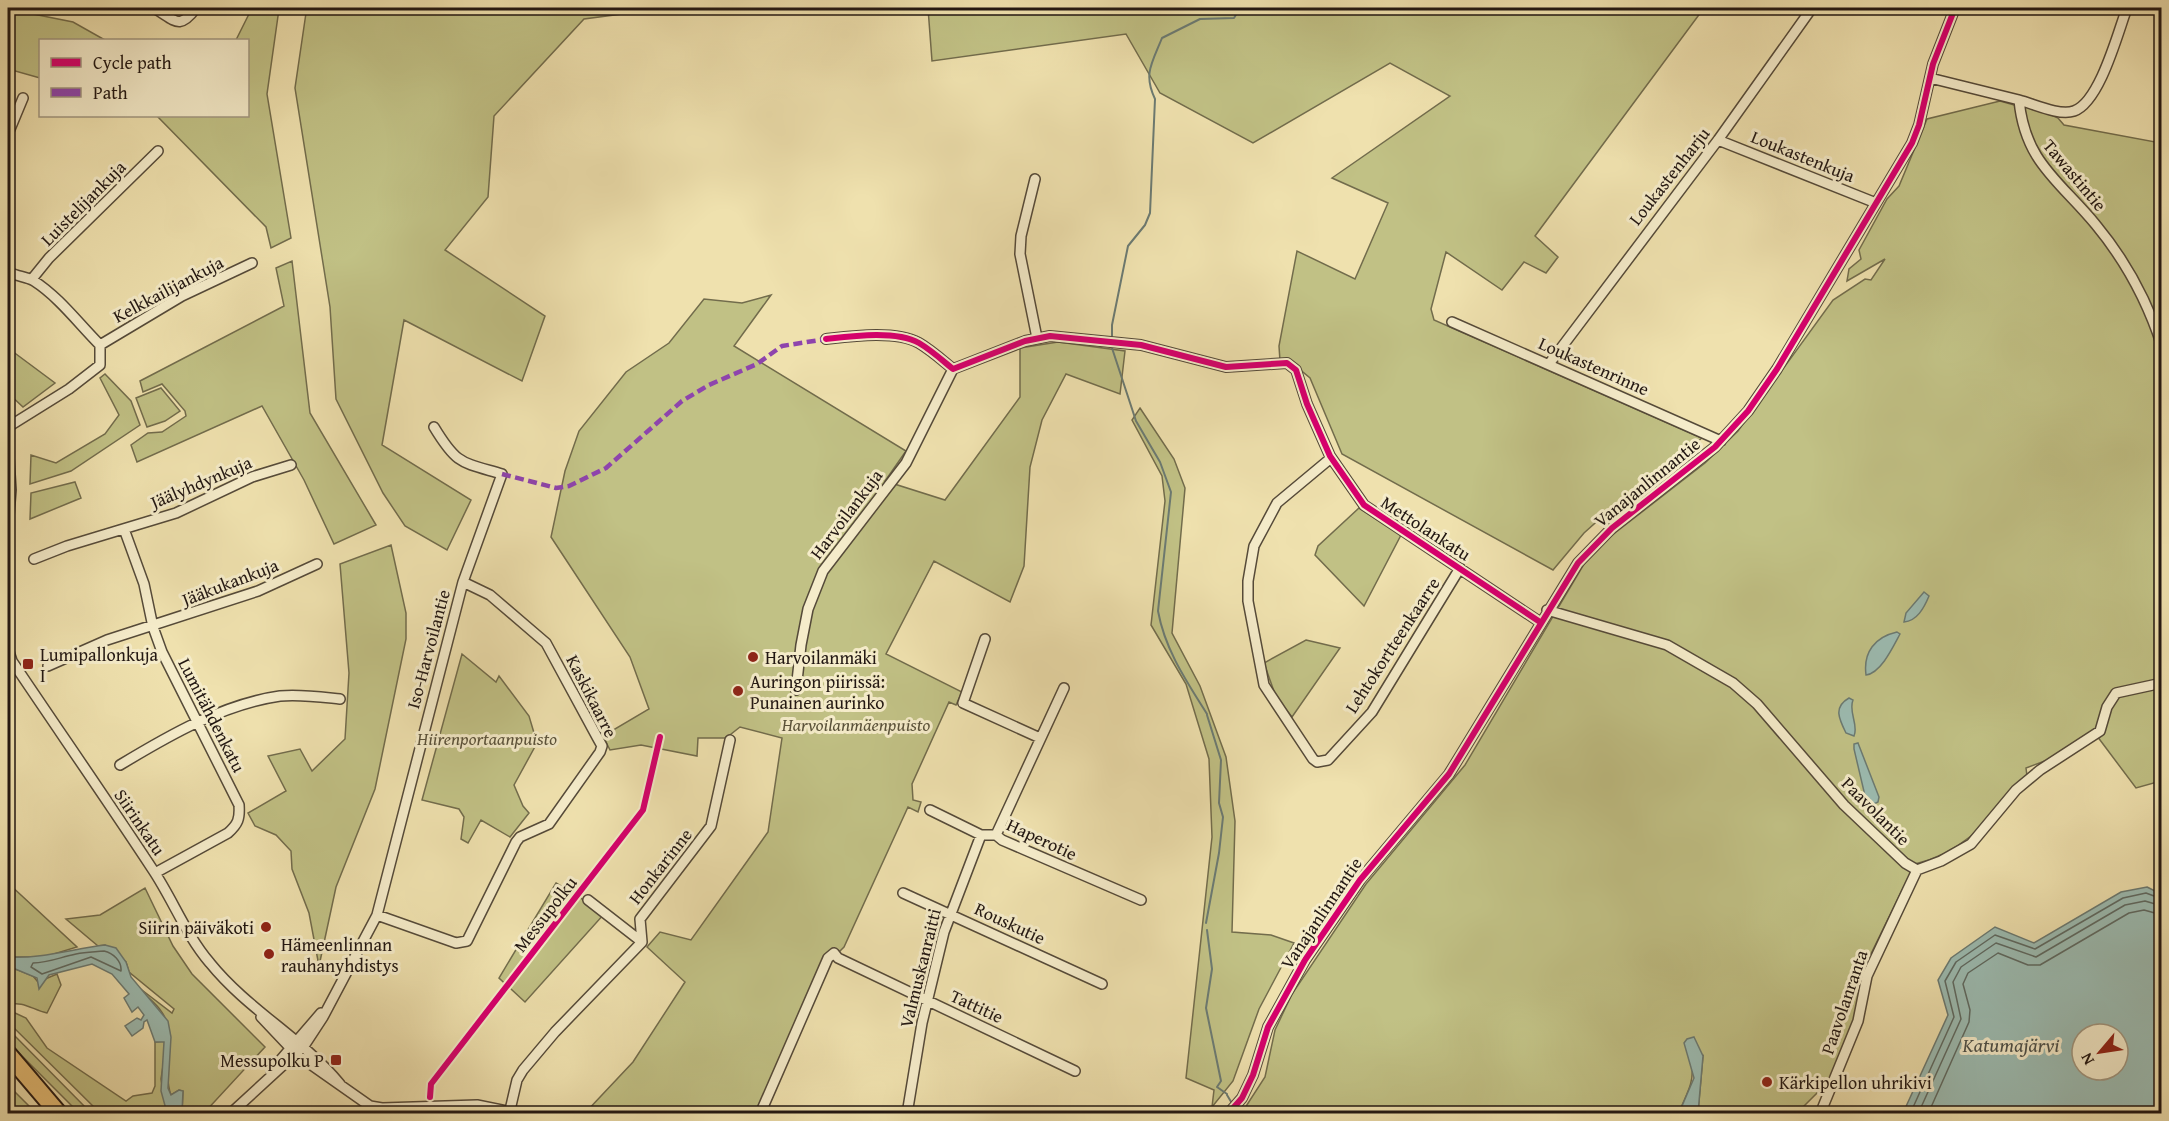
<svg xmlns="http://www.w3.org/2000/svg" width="2169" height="1121" viewBox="0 0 2169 1121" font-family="'Gentium Book Plus',serif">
<rect width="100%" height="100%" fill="#efe1ae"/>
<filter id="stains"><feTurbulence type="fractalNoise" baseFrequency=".00333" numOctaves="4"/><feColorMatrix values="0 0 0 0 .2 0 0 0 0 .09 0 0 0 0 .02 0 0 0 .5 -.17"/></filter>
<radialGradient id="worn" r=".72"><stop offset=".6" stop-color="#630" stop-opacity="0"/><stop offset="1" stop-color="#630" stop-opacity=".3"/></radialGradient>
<path fill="#c1c185" stroke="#726c4c" stroke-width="1.5" d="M252,8H668L584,19L494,116L488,197L445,250L545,316L522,381L404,320L382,445L471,500L447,550L405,526L383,493L336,399L330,307L295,88L306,13L279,9L267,94L291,238L271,248L266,227L157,116H248V40H236Z
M928,8H1704L1535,236L1558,257L1546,273L1524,262L1502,290L1446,252L1431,309L1434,320L1702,438L1622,499L1584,533L1553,570L1342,454L1310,378L1292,363L1280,361L1279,346L1297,251L1355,279L1388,203L1332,178L1450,96L1390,63L1253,143L1160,93L1126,34L932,61Z
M8,9L73,22L105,40H40V78L8,69Z
M2019,100L2058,118L2064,125L2161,143V781L2136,788L2094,732L2077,749L2026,768L2027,776C1992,815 1969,851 1915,864L1867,962L1852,1029L1831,1079L1797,1113H1698L1703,1056L1692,1066C1694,1085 1685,1096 1679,1113L1241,1114L1265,1077L1275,1030L1292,994L1366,884L1465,765L1584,564L1602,543L1705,463L1738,431L1833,300L1865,279L1871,280L1885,259L1847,281L1849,269L1861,259L1859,250L1887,199L1899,186L1927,119L2000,101L2021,107Z
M292,261L310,413L376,525L334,544L304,480L262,406L137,462L131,445L148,433L162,432L186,416L185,411L162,384L143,392L140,381L284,306L276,268Z
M771,295L734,346L906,451L885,481L945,500L1020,397V348L1058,342L1125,351L1120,394L1066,374L1042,420L1030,467L1024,566L1010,602L934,561L886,654L962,692L956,705L949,702L912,784L913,800L921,802L918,812L908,807L844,947L837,954L833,949L760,1107L710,1109L691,1114L585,1113L633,1062L685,982L647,947L660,932L691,940L768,832L782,738L740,727L726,738H698L697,756L641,745L610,750L603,736L649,709L630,657L551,537L565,471L579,431L626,372L669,343L704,299L742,303Z
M8,348L55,383L23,407L8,393Z
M105,374L131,401L140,425L71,471L30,484L31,455L56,463L105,434L119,415L100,378Z
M161,388L180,411L165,421L147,427L136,398Z
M1140,408L1174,459L1185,488L1172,633L1200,686L1226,757L1235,821L1232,932L1271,935L1294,943L1259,1009L1233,1081L1212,1107L1214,1090L1186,1078L1212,837L1209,759L1186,684L1151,625L1165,501L1162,476L1132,420Z
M75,482L81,498L30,519L31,493Z
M1359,508L1401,535L1364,606L1315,555L1318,546Z
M391,545L406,613V639L375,789L336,887L319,966L309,913L292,869L291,851L276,835L255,826L248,813L286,791L268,756L300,749L312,771L345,739L349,673L340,564Z
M1306,640L1340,648L1292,717L1276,697L1264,663Z
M462,654L496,682L499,676L529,716L537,743L514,785L523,806L529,813L510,837L481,820L468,843L461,839L464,817L459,809L422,800Z
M8,883L77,947L44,957H8Z
M556,883L605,913L525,1002L499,978Z
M145,888L173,946L192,974L265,1047L204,1113H182L183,1091L179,1090L171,1095C161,1068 180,1037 161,1011C155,1002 145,996 138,987L172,1013L174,1009L129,972L126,962L105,945L98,946L66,919L100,915Z
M8,966L33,976L38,982L57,974L61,985L47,1013C33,1010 22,1000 8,1005Z
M15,1013L26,1018L47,1048L126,1101L133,1096L152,1093L155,1086V1042L164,1041L166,1047L161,1079L167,1113H100L8,1022V1015Z
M8,1029L91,1113H79L8,1042Z
M8,1085L36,1113H8Z"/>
<path fill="#9cbcb2" stroke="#6b7a72" stroke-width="1.5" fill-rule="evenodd" d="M1924,592L1929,596C1924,608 1917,621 1904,622L1906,613Z
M1897,632L1900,634C1893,647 1881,673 1866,675C1863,652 1875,637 1897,632Z
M1849,698L1853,700C1848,712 1859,725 1854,736L1846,733C1839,719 1833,707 1849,698Z
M1858,743L1879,797L1878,802L1874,804L1866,800L1854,749V744Z
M2147,887L2161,894V1113H1903L1948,1015L1938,980L1951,958L1995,927L2034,943L2121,892ZM2082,1034H2118V1070H2082Z
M105,945L116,948L126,962L131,977L168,1021L171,1037L168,1088L171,1095L179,1090L183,1091L182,1113H167L161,1091L164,1042H155L147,1020L144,1022L143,1028L132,1036L125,1026L137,1018L141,1020L144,1015L138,1007L132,1012L124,998L129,994L112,974L92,964L49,975L39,989L37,978L8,966V957C41,959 72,949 105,945Z
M1694,1037L1703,1056L1698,1113H1679L1694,1078L1684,1043L1687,1039Z"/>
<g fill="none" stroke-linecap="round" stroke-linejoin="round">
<path stroke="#5f6a62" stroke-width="1.5" d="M104,951C113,953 122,961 121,971L91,957L42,974L31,967L33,963C48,963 61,957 76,954C86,952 94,952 104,951Z
M1910,1114L1954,1017L1945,981L1956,962L1995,935L2035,949L2123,898L2146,893L2162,899
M1918,1114L1961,1019L1953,982L1961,967L1996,943L2036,957L2125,905L2145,901L2162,906
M1928,1114L1969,1022L1970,1010L1963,984L1968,973L1998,953L2028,965H2040L2129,913L2144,910L2162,915"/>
<path stroke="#6b7a72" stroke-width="2" d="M1112,338V325L1128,246L1145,225L1150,213L1155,99C1143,74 1152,63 1162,38L1200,19L1234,18L1240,8
M1111,345L1136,421L1160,462L1171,492L1158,611C1165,650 1187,682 1207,714
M1206,923L1219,853L1223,817L1219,803L1221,760L1207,715
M1207,930L1212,969L1206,1008L1221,1081L1217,1087L1227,1094
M1227,1095L1233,1105"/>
<g stroke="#554a39" stroke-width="12">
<path id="minor" d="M154,8C175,20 179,31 196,8
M1930,78L2019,100C2025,163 2060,181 2096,225C2125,260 2148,303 2162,346
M2019,100C2034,104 2059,116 2074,111C2100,102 2118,32 2127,8
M8,134L23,98
M1718,140L1876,203
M1035,179L1021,236L1020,254L1037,338
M8,271C16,277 26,276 34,281C59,297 79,324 100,345V365L69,389L8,427
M32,279L49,258L158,151
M1452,322L1721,441
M826,339C852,336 896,330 919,343C931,350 942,360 953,369L1025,341L1050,336L1141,345L1226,367L1287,363L1296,370L1307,404L1330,456L1364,505L1540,622
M100,345L182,296L252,263
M1549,364L1718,140L1812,8
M8,443L11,490L8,527
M1331,458L1277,503L1254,546L1248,581V601L1264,685L1313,759L1317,762L1328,760L1372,712L1460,568
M124,529L144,584L153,627L162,652L239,805C240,819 238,824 228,833L155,873
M34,559L67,546L176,513L252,477L291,465
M1547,610L1667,645L1733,683L1757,704L1844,805L1905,863L1917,870L1941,861L1971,844L2016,790L2040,770L2100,731L2107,707L2116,693L2162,683
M985,639L963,703L1040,738
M8,649L12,661C59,731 107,800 153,870C173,900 186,935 210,963C248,1010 302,1038 340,1084
M48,666L107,640L258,591L317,564
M796,690L801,645L808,609L823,571L906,463L953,369
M120,765C168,736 223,704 280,696C300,694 321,697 340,699
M930,810L981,835H996L1002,840L1141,900
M996,835L1064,688
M903,893L1102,984
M588,900L642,942
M377,915L456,943L467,941L516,842L520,837L549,824L600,752L602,746L597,737L546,643L490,595L463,582
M261,1017L296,1054L370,1106L382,1108L477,1105L522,1114
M271,1071L321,1013
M510,1110L517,1080L523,1070L555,1032L642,942L640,919L711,826L730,740
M230,1114L304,1046L323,1017L377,915L463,582L502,474C461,462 457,465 434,427
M760,1114L828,958L834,953L838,958L1075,1071
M907,1114L922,1023L944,932L981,835
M1228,1114L1242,1098L1253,1075L1268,1027L1305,960L1360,880L1449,774L1578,563L1612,528L1715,447L1748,411L1777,369L1912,143L1919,125L1933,64L1955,8
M1820,1114L1858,1021L1867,976L1917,870"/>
</g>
<g stroke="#221712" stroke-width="20">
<path id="trunk" d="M8,1054L59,1114"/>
</g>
<use href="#minor" stroke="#f5ecca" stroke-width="9"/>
<use href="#trunk" stroke="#e8c077" stroke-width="16"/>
<path stroke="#8e44ad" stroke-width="4.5" stroke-dasharray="9 4.5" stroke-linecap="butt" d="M502,474L556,488L569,486L606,468L682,401L709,385L757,364L782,346L826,339"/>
<g stroke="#f5ecca" stroke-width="10">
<path id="cycleway" d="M826,339C852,336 896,330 919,343C931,350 942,360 953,369L1025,341L1050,336L1141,345L1226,367L1287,363L1296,370L1307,404L1330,456L1364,505L1540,622
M430,1097L431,1084L643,810L660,737
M1228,1114L1242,1098L1253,1075L1268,1027L1305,960L1360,880L1449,774L1578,563L1612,528L1715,447L1748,411L1777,369L1912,143L1919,125L1933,64L1955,8"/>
</g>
<use href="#cycleway" stroke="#d6006c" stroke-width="6"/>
</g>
<g fill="#8f2418" stroke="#f5ecca" stroke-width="2">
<circle cx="753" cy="657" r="6"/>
<rect x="22" y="658" width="12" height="12" rx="3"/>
<circle cx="738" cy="691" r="6"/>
<circle cx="266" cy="927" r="6"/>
<circle cx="269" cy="954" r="6"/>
<rect x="330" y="1054" width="12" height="12" rx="3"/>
<circle cx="1767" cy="1082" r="6"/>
</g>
<g text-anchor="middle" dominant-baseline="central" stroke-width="6" stroke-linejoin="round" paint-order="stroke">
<g font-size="18" fill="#221712" stroke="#f5ecca">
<text transform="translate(1803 156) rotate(22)">Loukastenkuja</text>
<text transform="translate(2075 175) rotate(50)">Tawastintie</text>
<text transform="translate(1669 176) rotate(-52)">Loukastenharju</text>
<text transform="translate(83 203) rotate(-45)">Luistelijankuja</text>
<text transform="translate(168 289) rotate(-28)">Kelkkailijankuja</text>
<text transform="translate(1594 366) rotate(24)">Loukastenrinne</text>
<text transform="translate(201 482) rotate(-23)">Jäälyhdynkuja</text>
<text transform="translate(1647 482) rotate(-39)">Vanajanlinnantie</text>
<text transform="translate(846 514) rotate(-53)">Harvoilankuja</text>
<text transform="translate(1426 528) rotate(33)">Mettolankatu</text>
<text transform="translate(230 582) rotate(-21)">Jääkukankuja</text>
<text transform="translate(1392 645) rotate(-57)">Lehtokortteenkaarre</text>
<text transform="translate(428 649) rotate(-75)">Iso-Harvoilantie</text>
<text transform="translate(592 696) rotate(63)">Kaskikaarre</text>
<text transform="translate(212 715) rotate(63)">Lumitähdenkatu</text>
<text transform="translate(1876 811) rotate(45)">Paavolantie</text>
<text transform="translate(140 822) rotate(56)">Siirinkatu</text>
<text transform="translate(1042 839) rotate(25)">Haperotie</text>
<text transform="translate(660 866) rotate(-52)">Honkarinne</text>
<text transform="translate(1321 913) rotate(-56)">Vanajanlinnantie</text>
<text transform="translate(545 914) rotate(-52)">Messupolku</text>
<text transform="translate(1010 923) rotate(25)">Rouskutie</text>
<text transform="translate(920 968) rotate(-76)">Valmuskanraitti</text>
<text transform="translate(1844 1002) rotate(-71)">Paavolanranta</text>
<text transform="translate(977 1006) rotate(25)">Tattitie</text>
</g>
<g font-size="18" fill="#221712" stroke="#f5ecca" text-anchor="start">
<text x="40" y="654">Lumipallonkuja<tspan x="40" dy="21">I</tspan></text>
<text x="765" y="657">Harvoilanmäki</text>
<text x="750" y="681">Auringon piirissä:<tspan x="750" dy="21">Punainen aurinko</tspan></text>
<text x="254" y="927" text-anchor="end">Siirin päiväkoti</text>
<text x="281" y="944">Hämeenlinnan<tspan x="281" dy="21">rauhanyhdistys</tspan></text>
<text x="324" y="1060" text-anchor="end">Messupolku P</text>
<text x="1779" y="1082">Kärkipellon uhrikivi</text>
</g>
<g font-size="18" font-style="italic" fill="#5a523a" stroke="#f5ecca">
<text x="856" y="724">Harvoilanmäenpuisto</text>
<text x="487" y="738">Hiirenportaanpuisto</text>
</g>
<g font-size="20" font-style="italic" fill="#4d514a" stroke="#f5ecca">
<text x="2011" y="1044">Katumajärvi</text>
</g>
</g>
<rect width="2169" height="1121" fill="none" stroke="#efe1ae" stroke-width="30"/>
<rect x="9" y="9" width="2151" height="1103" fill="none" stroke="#221712" stroke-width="3"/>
<rect x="15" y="15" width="2139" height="1091" fill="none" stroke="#221712" stroke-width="1.5"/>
<rect x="39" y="39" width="210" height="78" fill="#f5ecca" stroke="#a19780" stroke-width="1.5"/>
<rect x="51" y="58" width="30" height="9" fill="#d6006c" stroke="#a19780" stroke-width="1.5"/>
<text x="93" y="69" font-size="18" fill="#221712">Cycle path</text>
<rect x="51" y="88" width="30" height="9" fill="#8e44ad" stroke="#a19780" stroke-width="1.5"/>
<text x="93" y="99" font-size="18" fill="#221712">Path</text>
<g transform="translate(2100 1052) rotate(241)"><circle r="28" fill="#f5ecca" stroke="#a19780" stroke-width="1.5"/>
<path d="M0-4.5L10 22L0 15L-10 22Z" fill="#8f2418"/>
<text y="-9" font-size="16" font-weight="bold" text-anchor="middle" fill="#221712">N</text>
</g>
<rect width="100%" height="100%" filter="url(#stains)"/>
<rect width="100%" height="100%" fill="url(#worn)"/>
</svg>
